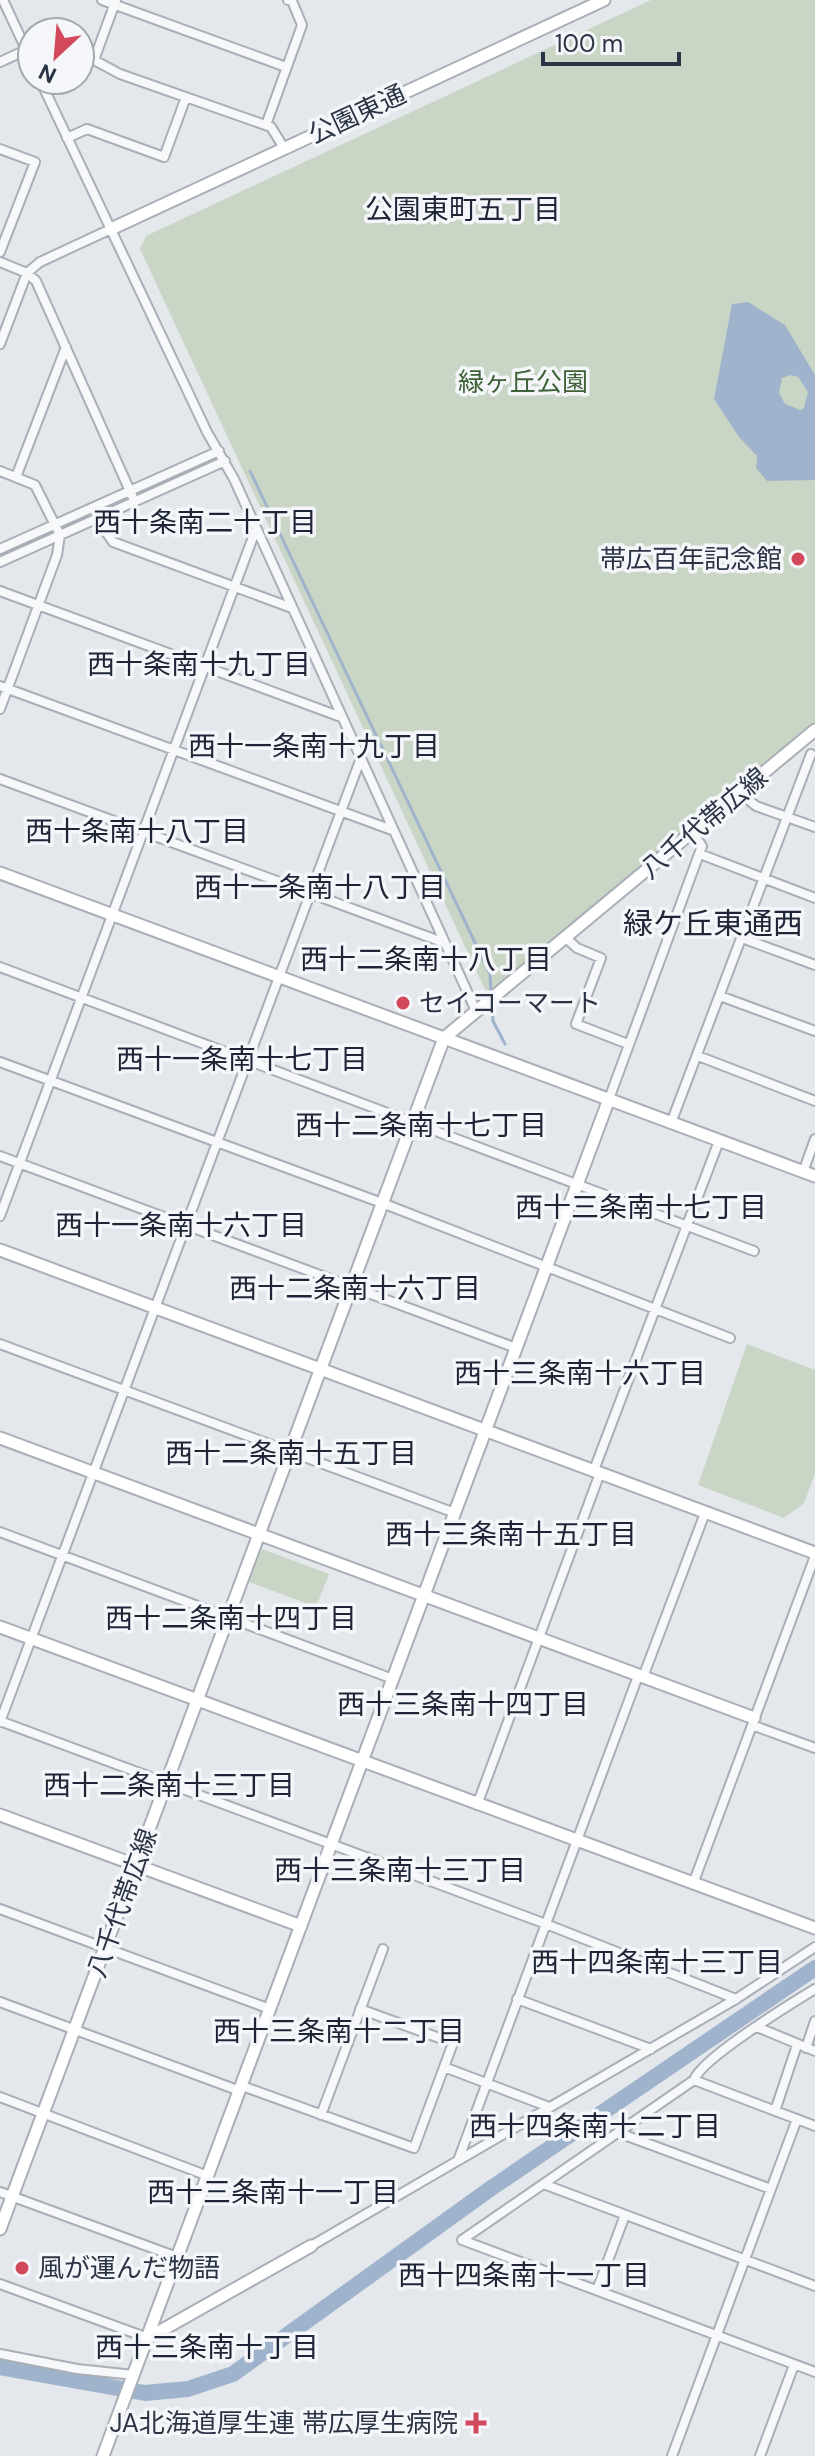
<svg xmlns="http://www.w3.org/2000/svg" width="815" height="2456" viewBox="0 0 815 2456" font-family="'DM Sans','Noto Sans JP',sans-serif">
<rect width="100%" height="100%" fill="#e4e7ec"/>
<path fill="#c9d6c5" d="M651,0H815V725L488,996L140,249L146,236Z
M747,1344L815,1370V1474L804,1503L784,1518L698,1485Z
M262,1549L329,1574L316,1607L249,1582Z"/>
<path fill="#9fb4cc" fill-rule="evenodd" d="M748,302L785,325L815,375V480L767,481L756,468L757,456L739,437L714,399L732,304ZM791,375L798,377L808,392L804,408L800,410L785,404L779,393L782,378Z"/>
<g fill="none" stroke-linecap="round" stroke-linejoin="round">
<path stroke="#9fb4cc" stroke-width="3" d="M250,471L490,974L491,995
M492,1003L493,1021L505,1044
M63,2380L65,2372"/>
<path stroke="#9fb4cc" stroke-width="16" d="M0,2367L145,2393L188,2389L233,2374L490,2189L815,1968"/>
<g stroke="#a9aeb7" stroke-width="12">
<path id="street" d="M3,0L32,62
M102,0L286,67
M116,0L94,60L120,74L271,127L284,148
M0,62L26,50
M40,80L207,432L234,479L476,1011
M266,125L302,25L292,1L288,0
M67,138L87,129L164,157L186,97
M0,149L35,162L0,252
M0,262L27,273L36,281L134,500
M0,344L27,273L40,262L111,229
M0,471L35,485L60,535L57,555L0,709
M16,477L66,347
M97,519L113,542L292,608
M0,549L219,451
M0,562L225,461
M0,591L341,717
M0,686L392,830
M0,779L445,943
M740,793L756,806L815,827
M700,854L815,898
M565,937L577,948L601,958L576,1024L628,1044
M742,938L815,965
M0,967L754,1251
M720,996L815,1031
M698,1056L815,1101
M0,1062L382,1203L730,1338
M609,1099L702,846L692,832
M671,1123L811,754
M0,1156L516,1348
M803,1172L815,1139
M0,1216L256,529
M0,1344L455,1513
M594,1470L719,1141
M0,1532L393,1679
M643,1677L705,1513
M0,1721L546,1924L736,1999
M0,1722L361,758
M752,1725L815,1748
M477,1805L600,1473
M693,1884L815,1556
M0,1909L270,2009
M517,1999L651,2049
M0,2002L240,2091
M757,2027L815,2051
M806,2048L815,2021
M444,2067L549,2107
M694,2080L815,2126
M242,2086L414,2148L453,2043L360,2009
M0,2097L208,2176
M775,2111L797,2045
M321,2115L383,1949
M619,2133L771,2189
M459,2158L638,1676
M546,2185L815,2286
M0,2192L177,2257
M462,2240L694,2080C701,2059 792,2003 815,1989
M462,2240L815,2372
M311,2246L736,1999L815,1947
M0,2284L148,2338
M597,2290L625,2215
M0,2354L77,2369L134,2375
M672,2456L797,2119
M760,2456L794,2365"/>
</g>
<g stroke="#a9aeb7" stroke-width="15">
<path id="secondary" d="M111,229L604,0
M0,873L815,1176
M0,1250L815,1553
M0,1438L754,1718
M0,1627L815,1928
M0,1815L301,1926
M0,2229L444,1038L815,730
M148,2338L311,2246
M103,2456L609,1099"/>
</g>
<use href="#street" stroke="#f7f8fa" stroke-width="8"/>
<use href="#secondary" stroke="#fff" stroke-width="11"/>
</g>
<g fill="#d1495b" stroke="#f4f6f9" stroke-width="3">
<circle cx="798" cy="559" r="8"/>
<circle cx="403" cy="1003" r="8"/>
<circle cx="22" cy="2268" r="8"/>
<path d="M472 2411h8v8h8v8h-8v8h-8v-8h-8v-8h8z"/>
</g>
<g text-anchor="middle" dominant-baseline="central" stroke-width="7" stroke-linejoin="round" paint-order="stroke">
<g font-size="26" fill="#2b3445" stroke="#f4f6f9">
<text transform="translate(357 114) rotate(-25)">公園東通</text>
<text transform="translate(704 823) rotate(-40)">八千代帯広線</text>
<text transform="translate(122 1903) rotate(-70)">八千代帯広線</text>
</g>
<g font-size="26" fill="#3f6138" stroke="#f4f6f9">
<text x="523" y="382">緑ヶ丘公園</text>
</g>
<g font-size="26" fill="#2b3445" stroke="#f4f6f9" text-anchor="end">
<text x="782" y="559">帯広百年記念館</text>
<text x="419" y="1003" text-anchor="start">セイコーマート</text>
<text x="38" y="2268" text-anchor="start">風が運んだ物語</text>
<text x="458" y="2423">JA北海道厚生連 帯広厚生病院</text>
</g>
<g font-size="28" fill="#1d2536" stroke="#f4f6f9">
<text x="463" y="209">公園東町五丁目</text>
<text x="205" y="522">西十条南二十丁目</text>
<text x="199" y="664">西十条南十九丁目</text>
<text x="314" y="746">西十一条南十九丁目</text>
<text x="137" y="831">西十条南十八丁目</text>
<text x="320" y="887">西十一条南十八丁目</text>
<text x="426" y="959">西十二条南十八丁目</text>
<text x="242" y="1059">西十一条南十七丁目</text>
<text x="421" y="1125">西十二条南十七丁目</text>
<text x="641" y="1207">西十三条南十七丁目</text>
<text x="181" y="1225">西十一条南十六丁目</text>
<text x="355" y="1288">西十二条南十六丁目</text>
<text x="580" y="1373">西十三条南十六丁目</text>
<text x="291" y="1453">西十二条南十五丁目</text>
<text x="511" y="1534">西十三条南十五丁目</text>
<text x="231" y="1618">西十二条南十四丁目</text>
<text x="463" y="1704">西十三条南十四丁目</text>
<text x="169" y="1785">西十二条南十三丁目</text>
<text x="400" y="1870">西十三条南十三丁目</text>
<text x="657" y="1962">西十四条南十三丁目</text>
<text x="339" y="2031">西十三条南十二丁目</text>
<text x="595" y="2126">西十四条南十二丁目</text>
<text x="273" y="2192">西十三条南十一丁目</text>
<text x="524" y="2275">西十四条南十一丁目</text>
<text x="207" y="2347">西十三条南十丁目</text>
</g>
<g font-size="30" fill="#1d2536" stroke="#f4f6f9">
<text x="713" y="923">緑ケ丘東通西</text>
</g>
</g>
<g transform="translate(56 56) rotate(206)"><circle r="38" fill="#f4f6f9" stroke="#a4a8b1" stroke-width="2"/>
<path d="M0-6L14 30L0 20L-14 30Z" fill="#d1495b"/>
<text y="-12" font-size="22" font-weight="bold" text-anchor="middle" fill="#2b3445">N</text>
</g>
<path d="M543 52v12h136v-12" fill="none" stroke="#2b3445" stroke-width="4"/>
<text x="555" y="52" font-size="24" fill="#2b3445" stroke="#f4f6f9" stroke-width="6" paint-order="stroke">100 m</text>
</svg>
